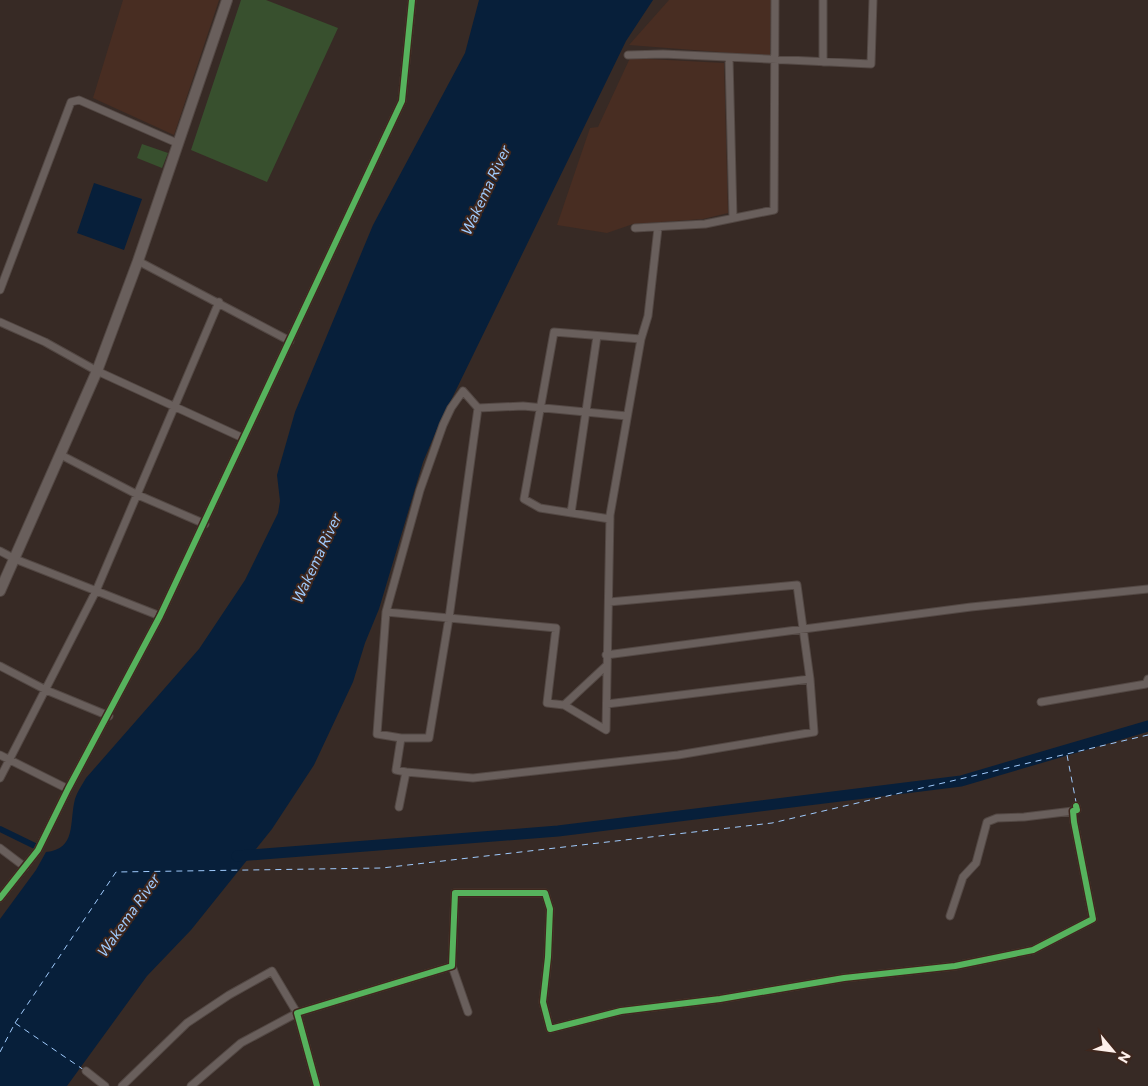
<svg xmlns="http://www.w3.org/2000/svg" width="1148" height="1086" viewBox="0 0 1148 1086" font-family="Commissioner,sans-serif">
<rect width="100%" height="100%" fill="#372a25"/>
<path fill="#482d22" d="M123,0H219L174,135L93,98Z
M669,0H771L770,56L629,45Z
M630,58L724,63L728,213L703,219L633,224L607,233L557,225L590,128L598,127Z"/>
<path fill="#38502e" d="M241,0H266L338,28L267,182L191,150Z
M142,144L168,153L162,168L137,158Z"/>
<path fill="#071f3a" d="M479,0H653L626,41L437,429L423,462L379,609L365,643L353,682L314,765L272,829L191,930L147,976L67,1086H0V919L36,870L46,852C77,849 69,822 75,799C77,792 82,785 86,778L199,649L245,580L278,513L280,501L277,475L295,412L373,225L465,53Z
M94,183L142,199L124,250L77,233Z"/>
<g fill="none" stroke-linecap="round" stroke-linejoin="round">
<path stroke="#071f3a" stroke-width="6" d="M0,829L37,847"/>
<path stroke="#071f3a" stroke-width="11" d="M237,856L558,831L961,781L1148,726"/>
<path stroke="#a0cbfd" stroke-width="1" stroke-dasharray="6 5" stroke-linecap="butt" d="M1067,755L1076,802
M15,1023L116,872L382,868L772,823L1148,735
M0,1052L15,1023L84,1070"/>
<g stroke="#534844" stroke-width="9">
<path id="street" d="M628,55L663,54L871,64L873,0
M729,58L733,218
M823,62V0
M635,228L705,224L774,210L775,0
M138,261L290,341
M0,290L71,102L79,100L177,143
M0,322L45,342L97,371L243,438
M478,408L449,618L556,628L547,703L564,705L607,665
M61,455L138,495L205,524
M571,513L597,336
M610,519L540,508L524,499L554,332L641,339
M0,551L15,559L160,616
M386,612L449,618L429,738H401L377,734L386,612L420,490L443,425L451,408L463,391L478,408L523,406L627,416
M606,655L971,607L1148,589
M0,666L46,690L109,716
M1041,702L1146,684L1148,679
M607,704L810,679
M564,705L606,730L610,515L641,339L648,316L658,228
M401,738L396,770L406,772
M0,755L68,789
M0,778L96,591L219,302
M399,807L406,772L473,778L678,755L814,732L810,679L797,585L609,602
M0,848L25,867
M0,898L38,850L68,789L160,616L402,101L412,0
M950,916L963,877L976,863L987,822L997,818L1024,817L1073,811
M452,966L468,1012
M86,1071L105,1086
M122,1086L187,1023L229,995L272,971L297,1013L241,1043L191,1086
M317,1086L297,1013L452,966L455,893H545L550,909L548,957L543,1002L550,1029L621,1011L720,999L844,978L955,966L1033,950L1093,919L1074,822L1073,811L1077,810L1076,806"/>
</g>
<g stroke="#534844" stroke-width="12">
<path id="secondary" d="M0,591L97,371L138,261L227,0"/>
</g>
<use href="#street" stroke="#695f5c" stroke-width="7"/>
<use href="#secondary" stroke="#695f5c" stroke-width="10"/>
<g stroke="#3e271e" stroke-width="9">
<path id="cycleway" d="M0,898L38,850L68,789L160,616L402,101L412,0
M317,1086L297,1013L452,966L455,893H545L550,909L548,957L543,1002L550,1029L621,1011L720,999L844,978L955,966L1033,950L1093,919L1074,822L1073,811L1077,810L1076,806"/>
</g>
<use href="#cycleway" stroke="#56b35d" stroke-width="6"/>
</g>
<g text-anchor="middle" dominant-baseline="central" stroke-width="4" stroke-linejoin="round" paint-order="stroke">
<g font-size="15" font-style="italic" fill="#a0cbfd" stroke="#3e271e">
<text transform="translate(485 190) rotate(-65)">Wakema River</text>
<text transform="translate(316 558) rotate(-65)">Wakema River</text>
<text transform="translate(128 915) rotate(-55)">Wakema River</text>
</g>
</g>
<g transform="translate(1113 1051) rotate(119)" stroke="#3e271e" stroke-width="4" paint-order="stroke">
<path d="M0-4L9 19L0 12L-9 19Z" fill="#fdf0eb"/>
<text y="-8" font-size="14" font-weight="bold" text-anchor="middle" fill="#fdf0eb">N</text>
</g>
</svg>
